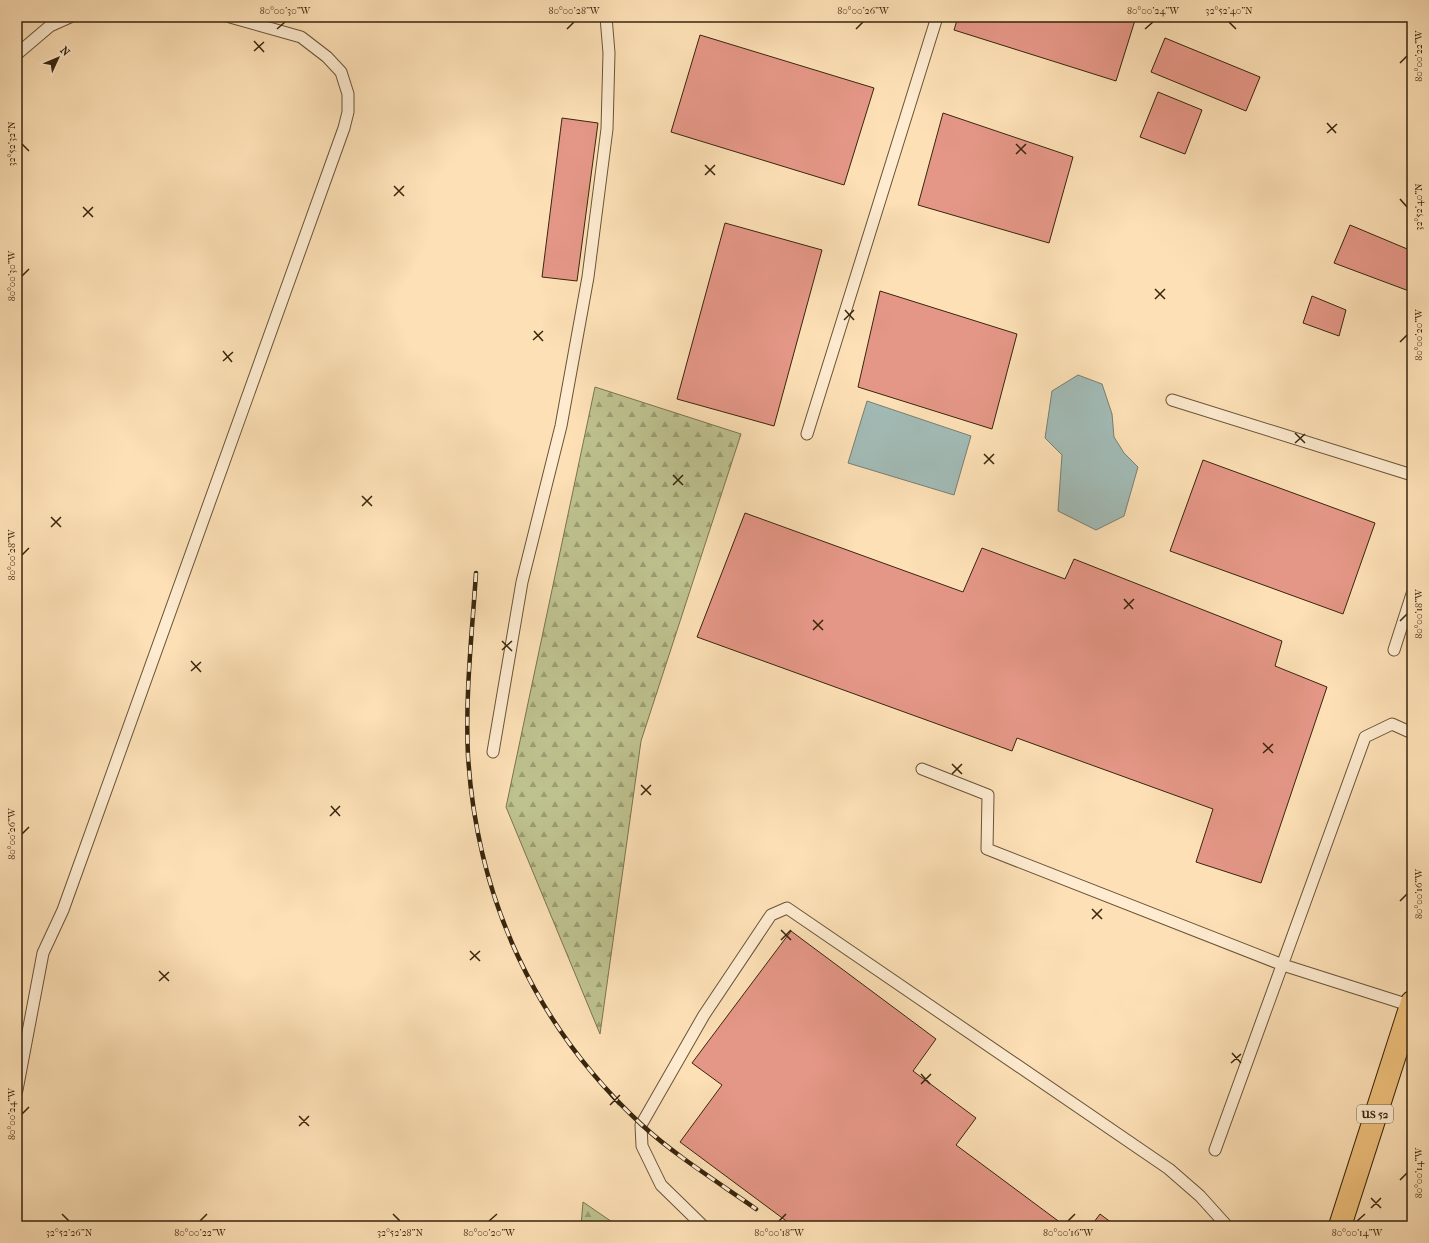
<svg xmlns="http://www.w3.org/2000/svg" width="1429" height="1243" viewBox="0 0 1429 1243" font-family="'IM FELL French Canon',serif">
<defs>
<pattern id="forest-firs" width="22" height="20" patternUnits="userSpaceOnUse"><rect width="22" height="20" fill="#bec28f"/><path d="M5 1l3.5 6h-7zM16 11l3.5 6h-7z" fill="#9b9d73"/></pattern>
</defs>
<rect width="100%" height="100%" fill="#fde0b6"/>
<filter id="stains"><feTurbulence type="fractalNoise" baseFrequency=".005" numOctaves="4"/><feColorMatrix values="0 0 0 0 .2 0 0 0 0 .09 0 0 0 0 .02 0 0 0 .5 -.17"/></filter>
<radialGradient id="worn" r=".72"><stop offset=".6" stop-color="#630" stop-opacity="0"/><stop offset="1" stop-color="#630" stop-opacity=".3"/></radialGradient>
<path fill="url(#forest-firs)" stroke="#7b744e" d="M595,387L741,434L641,741L600,1034L506,807Z
M583,1202L618,1226H581Z"/>
<path fill="#a2bbb6" stroke="#787f72" d="M1078,375L1102,384L1112,414L1114,437L1124,453L1138,467L1124,516L1096,530L1058,511L1062,455L1045,438L1052,391Z
M867,401L971,436L954,495L848,463Z"/>
<path fill="#e59787" stroke="#38250c" d="M958,17H1136L1116,81L954,30Z
M700,35L874,88L844,185L671,132Z
M1165,38L1260,77L1246,111L1151,72Z
M1158,92L1202,110L1185,154L1140,137Z
M943,113L1073,157L1049,243L918,205Z
M562,118L598,123L577,281L542,277Z
M725,223L822,250L774,426L677,399Z
M1350,225L1412,251V279L1409,291L1334,263Z
M880,291L1017,334L992,429L858,387Z
M1312,296L1346,310L1339,336L1303,323Z
M1203,460L1375,523L1343,614L1170,551Z
M745,513L963,592L982,548L1065,579L1074,559L1282,641L1275,666L1327,687L1261,883L1196,862L1213,809L1017,738L1012,751L697,637Z
M791,931L936,1039L913,1071L976,1118L956,1145L1065,1226H793L680,1142L722,1085L692,1063Z
M1100,1214L1116,1226H1091Z"/>
<g fill="none" stroke-linecap="round" stroke-linejoin="round">
<g stroke="#695436" stroke-width="13">
<path id="service" d="M17,54L50,26L70,17
M1172,400L1412,475
M807,434L937,17
M1394,650L1412,594
M493,752L522,582L561,426L588,277L607,129L609,53L606,17
M922,769L988,795L987,849L1283,965L1412,1006
M17,1090L43,953L63,910L344,128L348,112V94L341,72L327,57L301,37L230,17
M1215,1150L1365,737L1392,724L1412,733
M703,1226L661,1185L642,1146L641,1125L704,1015L771,915L787,908L1169,1169L1200,1196L1227,1226"/>
</g>
<g stroke="#38250c" stroke-width="24">
<path id="primary" d="M1340,1226L1412,1002"/>
</g>
<use href="#service" stroke="#feebd0" stroke-width="11"/>
<use href="#primary" stroke="#eec07b" stroke-width="22"/>
<g stroke="#38250c" stroke-width="4.5">
<path id="rail" d="M476,573C472,634 465,695 468,756C477,900 536,1027 642,1125C677,1157 718,1182 756,1209"/>
</g>
<use href="#rail" stroke="#feebd0" stroke-width="3" stroke-dasharray="9" stroke-linecap="butt"/>
</g>
<path fill="none" stroke="#38250c" stroke-width="1.5" d="M1229,22L1236,29M277,29L285,22M567,29L574,22M856,29L863,22M1145,29L1153,22M254,41L264,52M254,51L264,42M1400,63L1407,56M1327,123L1336,133M1327,133L1337,124M22,144L29,151M1016,144L1026,154M1016,154L1026,144M705,165L715,175M705,175L715,165M394,186L404,196M394,196L404,186M1400,199L1407,207M83,207L93,217M83,217L93,207M22,276L29,269M1155,289L1165,299M1155,299L1165,289M845,310L854,320M844,320L854,310M534,331L543,341M533,340L543,331M1400,342L1407,335M223,351L232,362M223,361L233,352M1295,433L1305,443M1295,443L1305,434M984,454L994,464M984,464L994,454M673,475L683,485M673,485L683,475M362,496L372,506M362,506L372,496M51,517L61,527M51,527L61,517M22,555L29,548M1124,599L1133,609M1124,609L1134,599M813,620L823,630M1400,621L1407,614M813,630L823,620M502,641L512,651M502,650L512,641M191,661L201,672M191,671L201,662M1263,743L1273,753M1263,753L1273,744M952,764L962,774M952,774L962,764M641,785L651,795M641,795L651,785M331,806L340,816M330,816L340,806M22,834L29,827M1400,901L1407,894M1092,909L1102,919M1092,919L1102,909M781,930L791,940M781,940L791,930M470,951L480,961M470,960L480,951M159,971L169,981M159,981L169,972M1232,1053L1241,1063M1231,1063L1241,1054M921,1074L930,1084M921,1084L931,1074M610,1095L619,1105M610,1105L620,1095M22,1114L29,1107M299,1116L309,1126M299,1126L309,1116M1400,1180L1407,1173M1371,1198L1381,1208M1371,1208L1381,1198M62,1214L69,1221M393,1214L400,1221M200,1221L207,1214M489,1221L497,1214M779,1221L786,1214M1068,1221L1075,1214M1357,1221L1365,1214"/>
<g text-anchor="middle" dominant-baseline="central" stroke-width="3.5" stroke-linejoin="round" paint-order="stroke">
<rect fill="#feebd0" stroke="#736047" stroke-width="1" x="1357" y="1105" width="36" height="18" rx="3"/>
<g font-size="11" font-weight="bold" fill="#38250c">
<text x="1375" y="1114">US 52</text>
</g>
</g>
<rect width="1429" height="1243" fill="none" stroke="#fde0b6" stroke-width="44"/>
<g transform="translate(58 58) rotate(46)" stroke="#feebd0" stroke-width="3" paint-order="stroke">
<path d="M0-3L7 15L0 10L-7 15Z" fill="#38250c"/>
<text y="-6" font-size="11" font-weight="bold" text-anchor="middle" fill="#38250c">N</text>
</g>
<rect x="22" y="22" width="1385" height="1199" fill="none" stroke="#38250c" stroke-width="1.5"/>
<g font-size="10" text-anchor="middle" fill="#38250c">
<text x="285" y="14">80°00'30"W</text>
<text x="574" y="14">80°00'28"W</text>
<text x="863" y="14">80°00'26"W</text>
<text x="1153" y="14">80°00'24"W</text>
<text x="1229" y="14">32°52'40"N</text>
<text transform="translate(1418 56) rotate(-90)" y="4">80°00'22"W</text>
<text transform="translate(11 144) rotate(-90)" y="4">32°52'32"N</text>
<text transform="translate(1418 207) rotate(-90)" y="4">32°52'40"N</text>
<text transform="translate(11 276) rotate(-90)" y="4">80°00'30"W</text>
<text transform="translate(1418 335) rotate(-90)" y="4">80°00'20"W</text>
<text transform="translate(11 555) rotate(-90)" y="4">80°00'28"W</text>
<text transform="translate(1418 614) rotate(-90)" y="4">80°00'18"W</text>
<text transform="translate(11 834) rotate(-90)" y="4">80°00'26"W</text>
<text transform="translate(1418 894) rotate(-90)" y="4">80°00'16"W</text>
<text transform="translate(11 1114) rotate(-90)" y="4">80°00'24"W</text>
<text transform="translate(1418 1173) rotate(-90)" y="4">80°00'14"W</text>
<text x="69" y="1236">32°52'26"N</text>
<text x="200" y="1236">80°00'22"W</text>
<text x="400" y="1236">32°52'28"N</text>
<text x="489" y="1236">80°00'20"W</text>
<text x="779" y="1236">80°00'18"W</text>
<text x="1068" y="1236">80°00'16"W</text>
<text x="1357" y="1236">80°00'14"W</text>
</g>
<rect width="100%" height="100%" filter="url(#stains)"/>
<rect width="100%" height="100%" fill="url(#worn)"/>
</svg>
